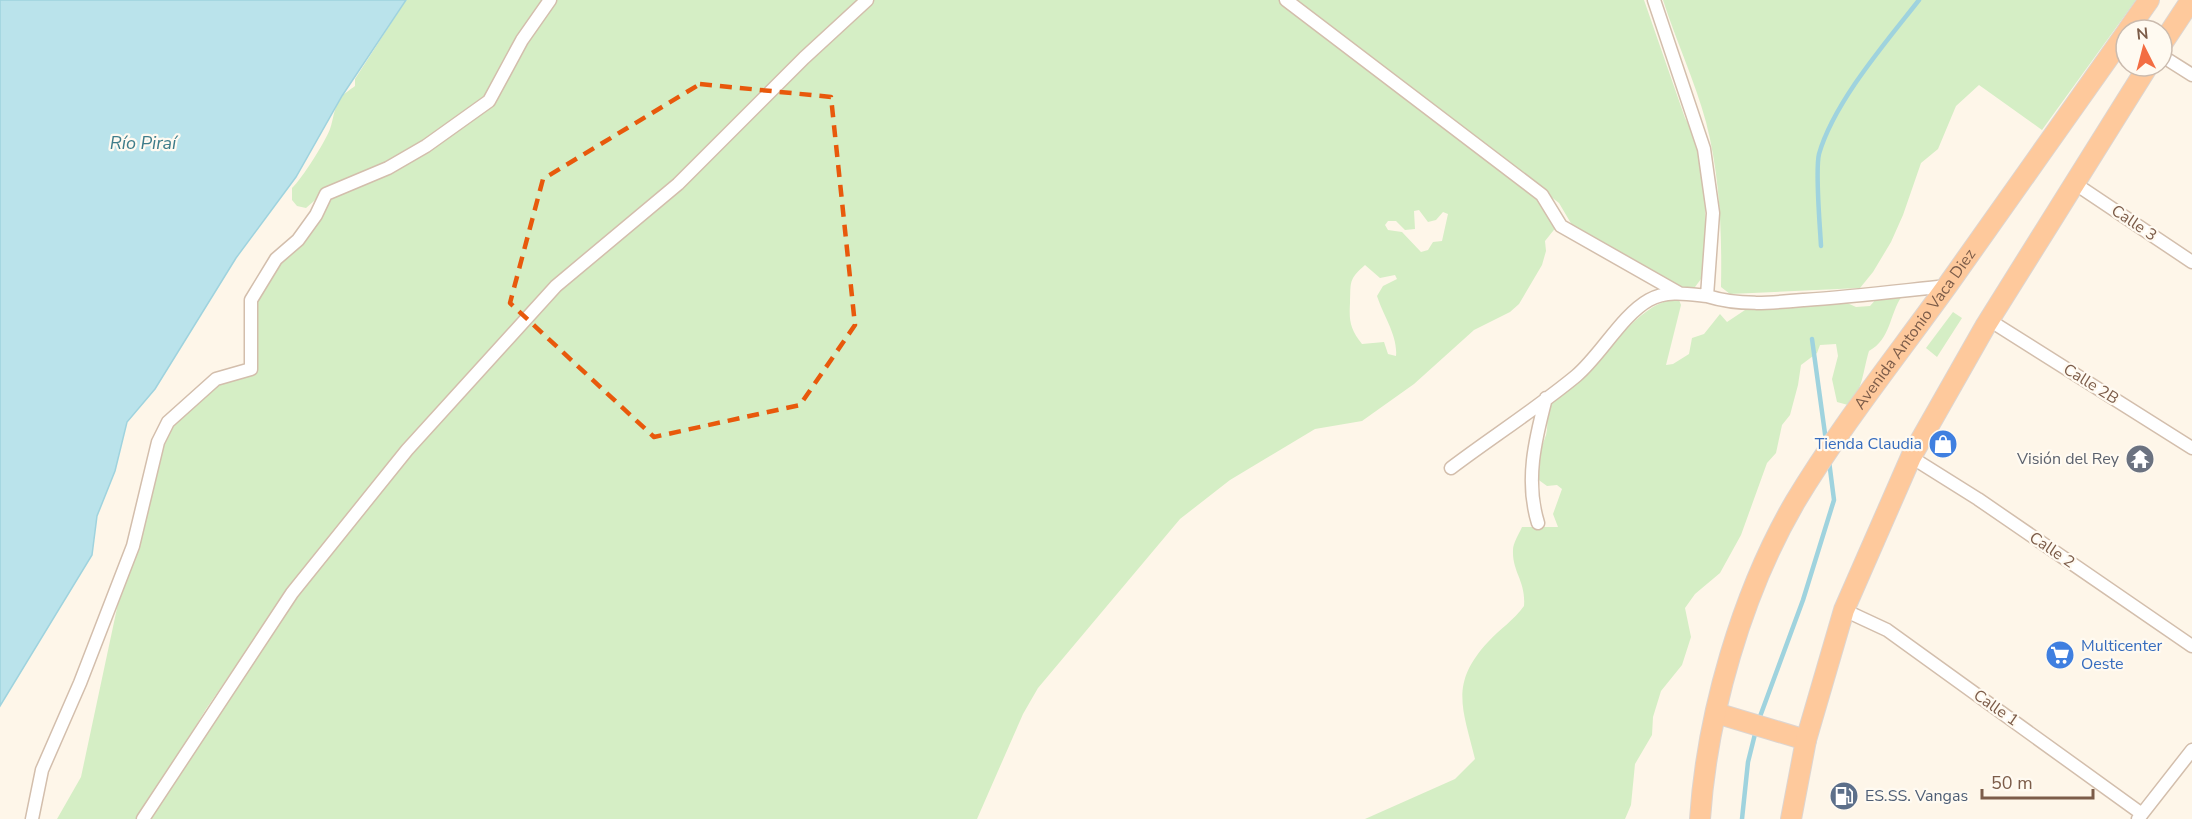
<svg xmlns="http://www.w3.org/2000/svg" width="2192" height="819" viewBox="0 0 2192 819" font-family="'Nunito Sans',sans-serif">
<rect width="100%" height="100%" fill="#fef6e9"/>
<path fill="#d5eec5" fill-rule="evenodd" d="M406,0H545L486,98L406,153L321,195L306,208L297,206L292,200V188C302,179 325,142 330,129C334,118 333,109 341,98C344,93 350,90 355,86V79Z
M554,0H861L674,183L599,243L285,595L206,709L139,819H57L81,777L123,580L163,442L171,424L218,383L256,369V303L272,273L328,199L474,118Z
M874,0H1282L1539,197L1557,226L1545,241L1546,251L1542,265L1519,304L1510,312L1474,330L1414,384L1362,421L1315,429L1230,480L1180,519L1038,688L1023,714L977,819H149L299,591L420,443L564,286L690,181L805,64ZM1419,210L1428,222L1436,220L1443,212L1448,214L1442,241L1433,242L1428,250L1421,252L1402,232L1388,230L1385,225L1388,221H1396L1405,230L1415,229L1414,211ZM1365,265L1380,278L1395,275L1397,279L1383,286L1377,296C1383,315 1398,336 1396,356L1388,354L1384,342L1362,344C1350,329 1349,321 1350,303C1351,282 1348,280 1365,265Z
M1297,0H1644L1685,118L1695,137L1704,189L1707,247L1704,275L1692,291L1681,288L1572,225L1559,203Z
M1663,0H2136L2042,130L1979,85L1956,106L1938,149L1921,163L1903,215L1891,242L1873,272L1860,288L1730,294L1721,287C1722,231 1720,176 1706,122C1695,81 1676,41 1663,0Z
M1902,296C1889,315 1891,339 1869,351C1863,370 1863,391 1848,405L1837,402L1832,379L1838,356L1836,344L1820,345L1817,353L1801,365L1798,385L1790,415L1782,425L1776,453L1767,463L1741,535L1720,573L1695,594L1685,608L1691,637L1682,665L1661,691L1653,717L1652,735L1635,764L1631,805L1625,819H1365L1455,779L1475,759C1463,709 1449,684 1488,642C1500,629 1514,620 1524,606C1526,581 1512,572 1513,550C1513,543 1519,534 1522,527H1558L1553,514L1562,489L1557,485L1547,486L1536,478C1536,463 1541,449 1546,435C1549,424 1545,414 1551,403C1558,390 1573,389 1583,379C1603,357 1646,295 1679,300L1681,305L1666,365L1673,364L1689,354L1692,338L1704,334L1720,314L1727,322L1748,308L1845,302L1856,307L1870,306L1878,297Z
M1953,312L1962,318L1937,357L1926,348Z"/>
<path fill="#bae3eb" stroke="#9fd3de" stroke-width="1.5" d="M0,0H406L342,96L296,177L236,258L155,389L127,422L115,471L97,516L92,555L0,706Z"/>
<g fill="none" stroke-linecap="round" stroke-linejoin="round">
<path stroke="#9fd3de" stroke-width="4.5" d="M1821,246C1820,226 1815,171 1819,154C1834,102 1886,42 1919,0
M1812,339L1826,441
M1758,722L1803,600L1834,500L1829,461
M1742,819L1748,762L1756,730"/>
<g stroke="#d3beac" stroke-width="15">
<path id="minor" d="M1286,0L1542,195L1561,226L1679,293
M2162,56L2192,75
M2077,185L2192,262
M1707,296C1739,306 1771,303 1804,300C1852,297 1899,291 1947,286
M1989,320L2192,448
M1911,457L1978,499L2192,646
M1451,468C1492,437 1536,409 1576,376C1600,356 1622,315 1649,300C1667,290 1688,294 1707,296L1713,213L1704,149L1654,0
M1538,523C1525,481 1535,440 1546,398
M1844,610L1887,630L2142,814
M32,819L42,770L80,683L133,546L158,442L168,422L216,379L251,369V300L276,259L298,240L316,215L326,194L388,168L426,146L489,101L522,40L550,0
M143,819L292,593L407,450L556,286L678,184L804,58L867,0
M2138,819L2192,750"/>
</g>
<g stroke="#ddd5d0" stroke-width="22">
<g id="trunk">
<path d="M2128,30L2149,0"/>
<path d="M2162,44L2191,0"/>
<path d="M1716,713L1806,740"/>
<path id="s1" d="M1700,819C1707,714 1742,593 1795,502C1840,427 1896,357 1947,286C2007,202 2066,117 2126,33"/>
<path d="M1791,819L1806,740L1844,610L1911,457L1986,325L2148,66"/>
</g>
</g>
<use href="#minor" stroke="#fff" stroke-width="12"/>
<use href="#trunk" stroke="#fec99c" stroke-width="20"/>
</g>
<path fill="none" stroke="#e8590c" stroke-width="4.5" stroke-dasharray="12 8" stroke-linejoin="round" d="M700,84L831,97L855,325L800,405L654,437L510,303L543,179Z"/>
<defs>
<g id="shop-disc" transform="scale(1.5)"><circle r="9.5" fill="#3f7fe0" stroke="#fffaf1"/><path d="M-5-2.5h2.3a2.7 3.5 0 0 1 5.4 0H5L5.5 6h-11ZM-1.5-2.5h3a1.5 2.3 0 0 0-3 0Z" fill="#fff"/></g>
<g id="temple-disc" transform="scale(1.5)"><circle r="9.5" fill="#6b7280" stroke="#fffaf1"/><path d="M0-6L5-2H3V0L6.5 2.5H4V6H1.5V3h-3V6H-4V2.5H-6.5L-3 0V-2H-5Z" fill="#fff"/></g>
<g id="supermarket-disc" transform="scale(1.5)"><circle r="9.5" fill="#3f7fe0" stroke="#fffaf1"/><path d="M-6-5.5h2.5l.6 2H6L4.5 2H-2.5L-4.4-4H-6ZM-1.5 3.2a1.3 1.3 0 1 0 .1 0ZM3 3.2a1.3 1.3 0 1 0 .1 0Z" fill="#fff"/></g>
<g id="fuel-disc" transform="scale(1.5)"><circle r="9.5" fill="#5c6f8a" stroke="#fffaf1"/><path d="M-5.5-6h7V0h2V4h1.3V-2.5L3-4.5l.8-.8L6-3V5H2.5V1h-1V6h-7ZM-4.2-4.7v3.2H.2V-4.7Z" fill="#fff"/></g>
</defs>
<g fill-rule="evenodd">
<use href="#shop-disc" x="1943" y="444"/>
<use href="#temple-disc" x="2140" y="459"/>
<use href="#supermarket-disc" x="2060" y="655"/>
<use href="#fuel-disc" x="1844" y="796"/>
</g>
<g text-anchor="middle" dominant-baseline="central" stroke-width="4.5" stroke-linejoin="round" paint-order="stroke">
<g font-size="16" fill="#7c5c49" stroke="#fffaf1">
<text transform="translate(2134 223) rotate(34)">Calle 3</text>
<text stroke="none"><textPath href="#s1" startOffset="544">Avenida Antonio Vaca Diez</textPath></text>
<text transform="translate(2091 384) rotate(32)">Calle 2B</text>
<text transform="translate(2052 550) rotate(34)">Calle 2</text>
<text transform="translate(1996 708) rotate(35)">Calle 1</text>
</g>
<g font-size="16" fill="#366cbe" stroke="#fffaf1" text-anchor="end">
<text x="1922" y="444">Tienda Claudia</text>
<text x="2081" y="646" text-anchor="start">Multicenter<tspan x="2081" dy="18">Oeste</tspan></text>
</g>
<g font-size="16" fill="#5b616d" stroke="#fffaf1" text-anchor="end">
<text x="2119" y="459">Visión del Rey</text>
</g>
<g font-size="16" fill="#4e5e75" stroke="#fffaf1" text-anchor="start">
<text x="1865" y="796">ES.SS. Vangas</text>
</g>
<g font-size="18" font-style="italic" fill="#3d7c8a" stroke="#fffaf1">
<text x="143" y="143">Río Piraí</text>
</g>
</g>
<g transform="translate(2144 48) rotate(354)"><circle r="28" fill="#fffaf1" stroke="#cbbbae" stroke-width="1.5"/>
<path d="M0-4.5L10 22L0 15L-10 22Z" fill="#f36d43"/>
<text y="-9" font-size="16" font-weight="bold" text-anchor="middle" fill="#7c5c49">N</text>
</g>
<path d="M1982 789v9h111v-9" fill="none" stroke="#7c5c49" stroke-width="3"/>
<text x="1991" y="789" font-size="18" fill="#7c5c49" stroke="#fffaf1" stroke-width="4.5" paint-order="stroke">50 m</text>
</svg>
